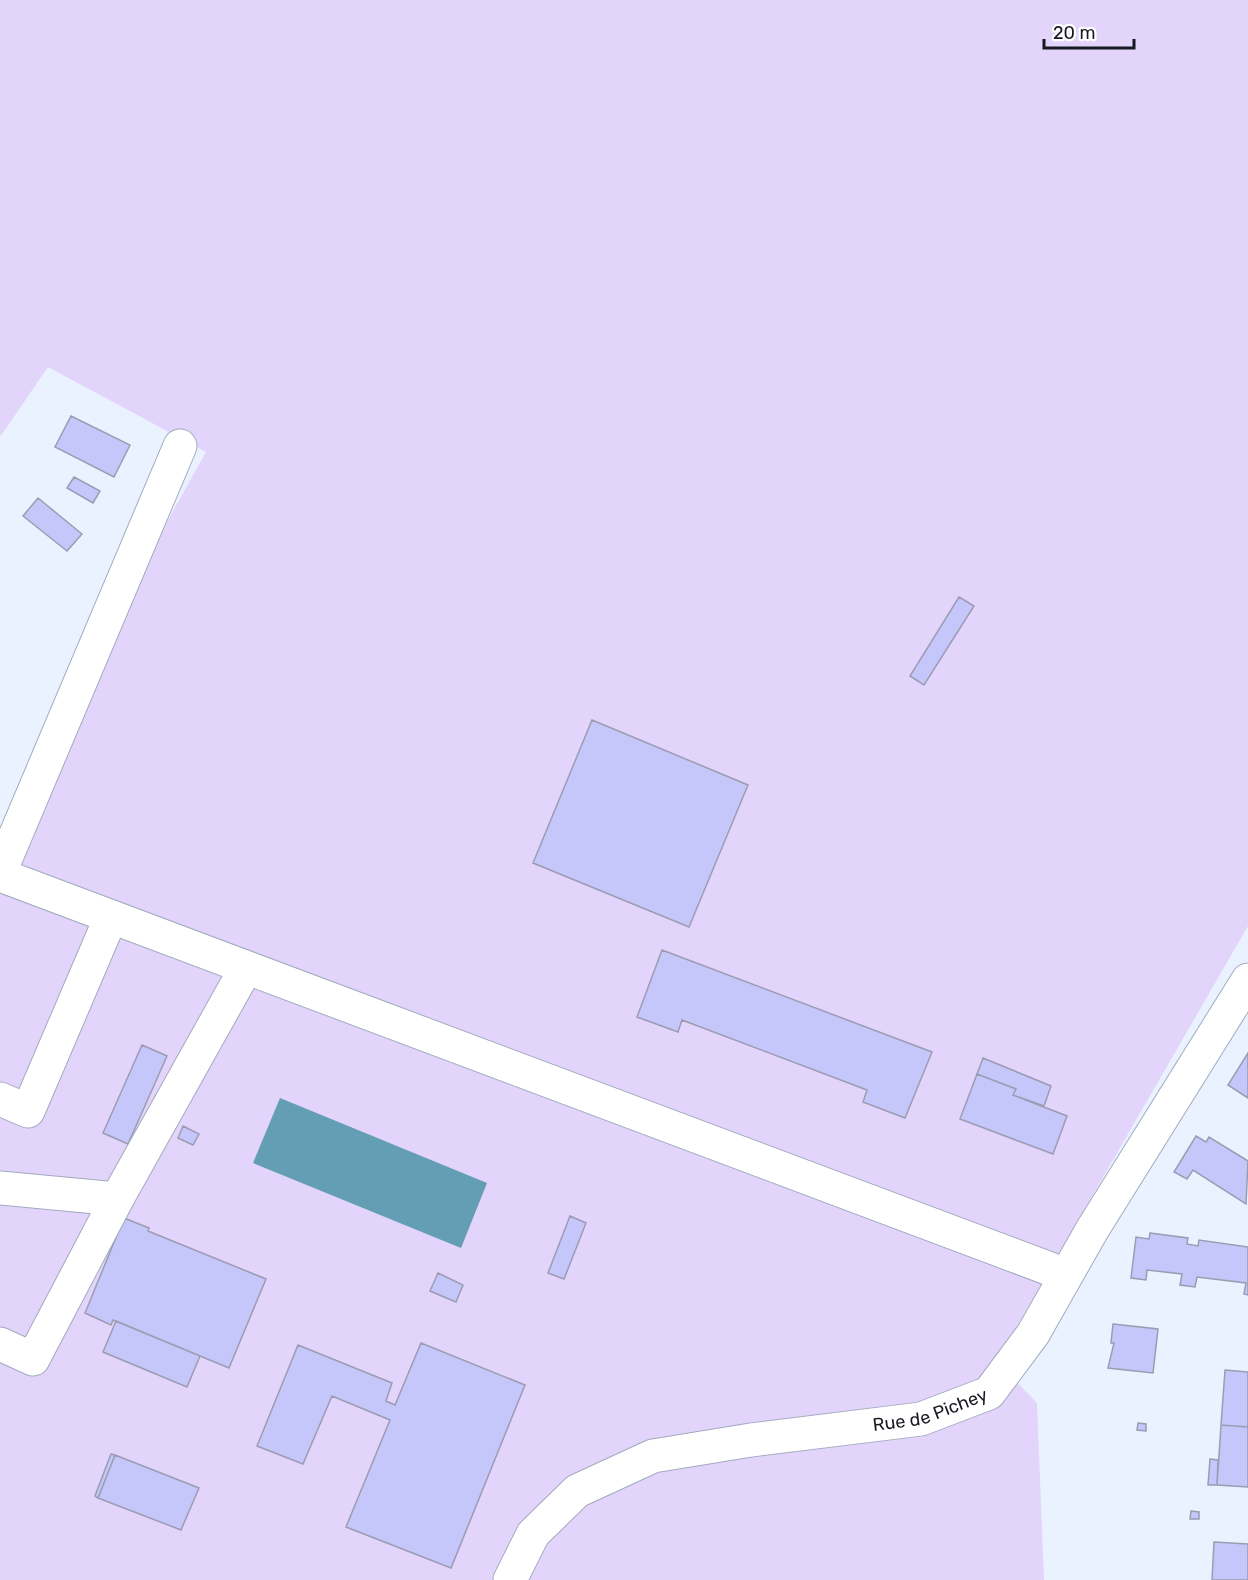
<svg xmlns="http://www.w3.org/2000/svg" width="1248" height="1580" viewBox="0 0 1248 1580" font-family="Rubik,sans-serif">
<rect width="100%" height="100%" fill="#ebf2ff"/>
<path fill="#e3d4fb" d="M0,0H1248V926L997,1361L1037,1403L1044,1580H0V853L73,690L206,452L48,367L0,437Z"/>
<path fill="#639eb5" d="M280,1098L487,1183L461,1248L253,1163Z"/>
<path fill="#c5c7fa" stroke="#9b9cb2" stroke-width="1.5" d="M71,416L130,445L114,477L55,447Z
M74,477L100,491L93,503L67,488Z
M38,498L82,534L67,551L23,516Z
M959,597L974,606L924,685L910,676Z
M592,720L748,785L689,927L533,863Z
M662,950L932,1052L905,1118L863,1102L867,1090L682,1020L678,1032L637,1017Z
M142,1045L167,1056L128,1144L103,1133Z
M1248,1053V1098L1228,1085Z
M983,1058L1051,1086L1044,1106L1013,1095L1016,1089L977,1074Z
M977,1074L1016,1089L1013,1095L1067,1116L1053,1154L960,1119Z
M183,1126L199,1134L193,1145L178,1138Z
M1196,1136L1206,1142L1209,1137L1248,1161L1246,1204L1193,1170L1187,1179L1174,1172Z
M570,1216L586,1223L564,1279L548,1273Z
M124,1218L149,1228L148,1231L266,1279L229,1368L113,1320L111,1325L85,1313Z
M1150,1233L1188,1238L1187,1244L1198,1246L1199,1240L1248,1247V1295L1244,1294L1246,1283L1197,1277L1195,1287L1180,1285L1182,1274L1147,1270L1146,1280L1131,1278L1136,1237L1149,1239Z
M438,1273L463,1285L456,1302L430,1291Z
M116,1321L200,1356L187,1387L103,1352Z
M1113,1324L1158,1329L1153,1373L1108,1368L1114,1343H1111Z
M421,1343L525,1385L451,1568L346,1527L390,1420L332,1396L303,1464L257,1446L298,1345L392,1383L386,1401L395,1405Z
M1225,1370L1248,1372V1427L1221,1425Z
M1138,1423L1146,1424V1431L1137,1430Z
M1221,1425L1248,1427V1487L1217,1485Z
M111,1454L115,1455L98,1498L95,1496Z
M115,1455L199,1488L181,1530L98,1498Z
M1210,1459L1218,1460L1217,1485H1208Z
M1191,1511L1199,1512V1519H1190Z
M1214,1542L1248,1544V1580H1212Z"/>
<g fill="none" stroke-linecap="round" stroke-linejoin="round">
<g stroke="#a0abbf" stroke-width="35">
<g id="minor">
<path d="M0,872L180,446"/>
<path d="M0,875L1066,1275"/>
<path d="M0,1099L28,1111L111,917"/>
<path d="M0,1188L117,1199L246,968"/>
<path d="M0,1344L33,1359L117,1199"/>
<path id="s1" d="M510,1580L533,1534L577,1491L653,1456L751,1440L921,1419L989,1393L1033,1334L1092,1230L1248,980"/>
</g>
</g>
<use href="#minor" stroke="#fff" stroke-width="33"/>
</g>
<g text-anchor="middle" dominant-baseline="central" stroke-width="5" stroke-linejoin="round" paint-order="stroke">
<g font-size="18" fill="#161921" stroke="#fff">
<text stroke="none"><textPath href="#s1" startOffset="478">Rue de Pichey</textPath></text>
</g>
</g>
<path d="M1044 39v9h90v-9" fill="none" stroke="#161921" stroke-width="3"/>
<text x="1053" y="39" font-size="18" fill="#161921" stroke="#ffffff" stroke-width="4.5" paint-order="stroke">20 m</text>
</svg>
